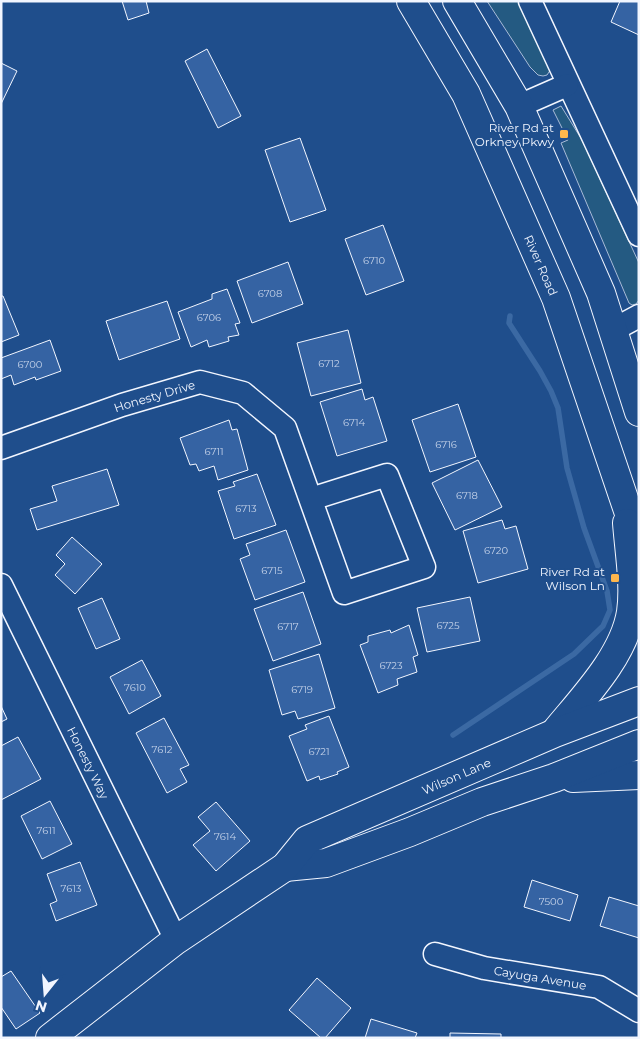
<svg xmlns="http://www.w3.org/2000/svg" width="640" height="1039" viewBox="0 0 640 1039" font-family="Montserrat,sans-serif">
<rect width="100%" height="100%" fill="#1f4e8c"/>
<path fill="#245a82" stroke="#a8bbd7" d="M487,1H520L551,69L547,75L543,76L538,75L530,67Z
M561,106L582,140L639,263V300L636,304L632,305L629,303L561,143L568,140L553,110Z"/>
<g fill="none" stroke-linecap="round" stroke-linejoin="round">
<path stroke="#3b69a3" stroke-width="5.5" d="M453,735L574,654L603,626L610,610L607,591L584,528L567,468L558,408L551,391L540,371L509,323L510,316"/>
</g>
<path fill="#3563a3" stroke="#f2f6ff" d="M122,1H146L149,13L128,20Z
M620,1H639V35L611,22Z
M207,49L241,116L218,128L185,61Z
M1,63L17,71L1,104Z
M300,138L326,210L290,222L265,150Z
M383,225L404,281L366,295L345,239Z
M288,262L303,304L252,323L237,281Z
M227,289L240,323L235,324L239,335L228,337L229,341L209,347L207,340L191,347L178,312L212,299V294Z
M1,296H3L19,335L1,342Z
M167,301L180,339L119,360L106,321Z
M348,330L361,383L311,396L297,343Z
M50,340L61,371L36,380L35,377L14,385L11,375L1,379V358Z
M362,389L365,400L373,397L387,441L337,456L320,402Z
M458,404L476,457L430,472L412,420Z
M229,420L232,430L237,429L248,470L218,480L214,466L199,471L196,464L190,465L180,438Z
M478,460L502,507L455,530L432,483Z
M107,469L119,505L37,530L30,509L57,501L52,486Z
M257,474L276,525L234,539L218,491L235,486L233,482Z
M502,520L505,529L516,526L528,569L478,583L463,531Z
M286,530L305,582L255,600L240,559L250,555L246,544Z
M72,537L102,564L75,594L55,575L65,564L56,555Z
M303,592L321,644L273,661L254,609Z
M470,597L480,641L427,652L417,608Z
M102,598L120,639L96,649L78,608Z
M409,625L418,655L413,657L417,672L397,679L398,685L378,693L360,645L368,642V636L390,630L391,633Z
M319,654L335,708L298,719L295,711L282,715L269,670Z
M142,660L161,696L129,714L110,677Z
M1,706L7,719L1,722Z
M329,716L349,767L337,772L338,774L320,780L319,776L307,781L289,736L307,729L305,725Z
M164,718L189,765L180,769L187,782L167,793L136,733Z
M18,737L41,779L1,800V746Z
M50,801L72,844L42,859L21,816Z
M216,802L250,841L216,871L193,845L210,831L198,817Z
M80,862L97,905L56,921L50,904L57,901L47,874Z
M532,880L578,895L570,921L524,907Z
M609,897L639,906V938L600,926Z
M11,971L40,1013L16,1029L1,1007V977Z
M317,978L351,1008L325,1038H321L289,1010Z
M371,1019L417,1033L415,1038H365Z
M450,1033L501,1034V1038H450Z"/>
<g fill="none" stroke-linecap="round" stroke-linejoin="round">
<g stroke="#f2f6ff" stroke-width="25">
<g id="minor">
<path d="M530,1L639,235"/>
<path d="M519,106L567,85"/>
<path d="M613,330L639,316"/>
<path id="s1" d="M1,448L122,405L200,382L243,393L285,428L344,593L424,567L387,475L311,499"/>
<path id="s2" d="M1,585L176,940"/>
<path id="s3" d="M435,954L484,968L599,987L639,1011"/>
</g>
</g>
<g stroke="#f2f6ff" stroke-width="30">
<g id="major">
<path id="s4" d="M411,1L466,94L556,298L639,543"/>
<path d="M457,1L519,106L601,293L639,412"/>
<path d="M556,731C583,698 624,656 631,612C635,585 629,550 627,523"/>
<path d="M573,778L639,775"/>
<path d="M285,867L326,863L410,832L482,802L554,778L639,744"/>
<path id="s5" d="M50,1038L176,940L285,867L307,840L555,733L639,701"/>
</g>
</g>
<use href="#minor" stroke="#1f4e8c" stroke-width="22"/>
<use href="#major" stroke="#1f4e8c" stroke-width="28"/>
</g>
<g fill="#ffb74d" stroke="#1f4e8c" stroke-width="2">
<rect x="559" y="129" width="10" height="10" rx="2.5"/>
<rect x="610" y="573" width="10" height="10" rx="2.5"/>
</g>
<g text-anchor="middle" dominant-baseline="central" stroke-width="4" stroke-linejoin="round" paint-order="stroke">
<g font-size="10" fill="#c3d1e8">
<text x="374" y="260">6710</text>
<text x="270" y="293">6708</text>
<text x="209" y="317">6706</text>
<text x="329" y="363">6712</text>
<text x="30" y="364">6700</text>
<text x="354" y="422">6714</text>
<text x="446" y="444">6716</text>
<text x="214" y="451">6711</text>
<text x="467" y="495">6718</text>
<text x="246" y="508">6713</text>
<text x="496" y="550">6720</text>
<text x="272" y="570">6715</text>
<text x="448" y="625">6725</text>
<text x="288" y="626">6717</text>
<text x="391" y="665">6723</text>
<text x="135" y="687">7610</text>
<text x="302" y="689">6719</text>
<text x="162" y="749">7612</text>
<text x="319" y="751">6721</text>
<text x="46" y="830">7611</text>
<text x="225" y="836">7614</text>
<text x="71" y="888">7613</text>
<text x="551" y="901">7500</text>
</g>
<g font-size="12" fill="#f2f6ff" stroke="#1f4e8c" text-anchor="end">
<text x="554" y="127">River Rd at<tspan x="554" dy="14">Orkney Pkwy</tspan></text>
<text x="605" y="571">River Rd at<tspan x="605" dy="14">Wilson Ln</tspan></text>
</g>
<g font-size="12" fill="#f2f6ff" stroke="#1f4e8c">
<text stroke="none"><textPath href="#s4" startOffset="295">River Road</textPath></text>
<text stroke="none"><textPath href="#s1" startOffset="162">Honesty Drive</textPath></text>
<text stroke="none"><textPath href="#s2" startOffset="198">Honesty Way</textPath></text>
<text stroke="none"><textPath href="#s5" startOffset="488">Wilson Lane</textPath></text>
<text stroke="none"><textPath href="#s3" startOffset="108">Cayuga Avenue</textPath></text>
</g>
</g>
<rect width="640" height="1039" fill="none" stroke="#f2f6ff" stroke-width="5"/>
<g transform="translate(45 994) rotate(197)" stroke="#1f4e8c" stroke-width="4" paint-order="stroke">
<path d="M0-4L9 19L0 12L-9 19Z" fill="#f2f6ff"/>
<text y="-8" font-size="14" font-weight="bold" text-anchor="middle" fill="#f2f6ff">N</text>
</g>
</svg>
